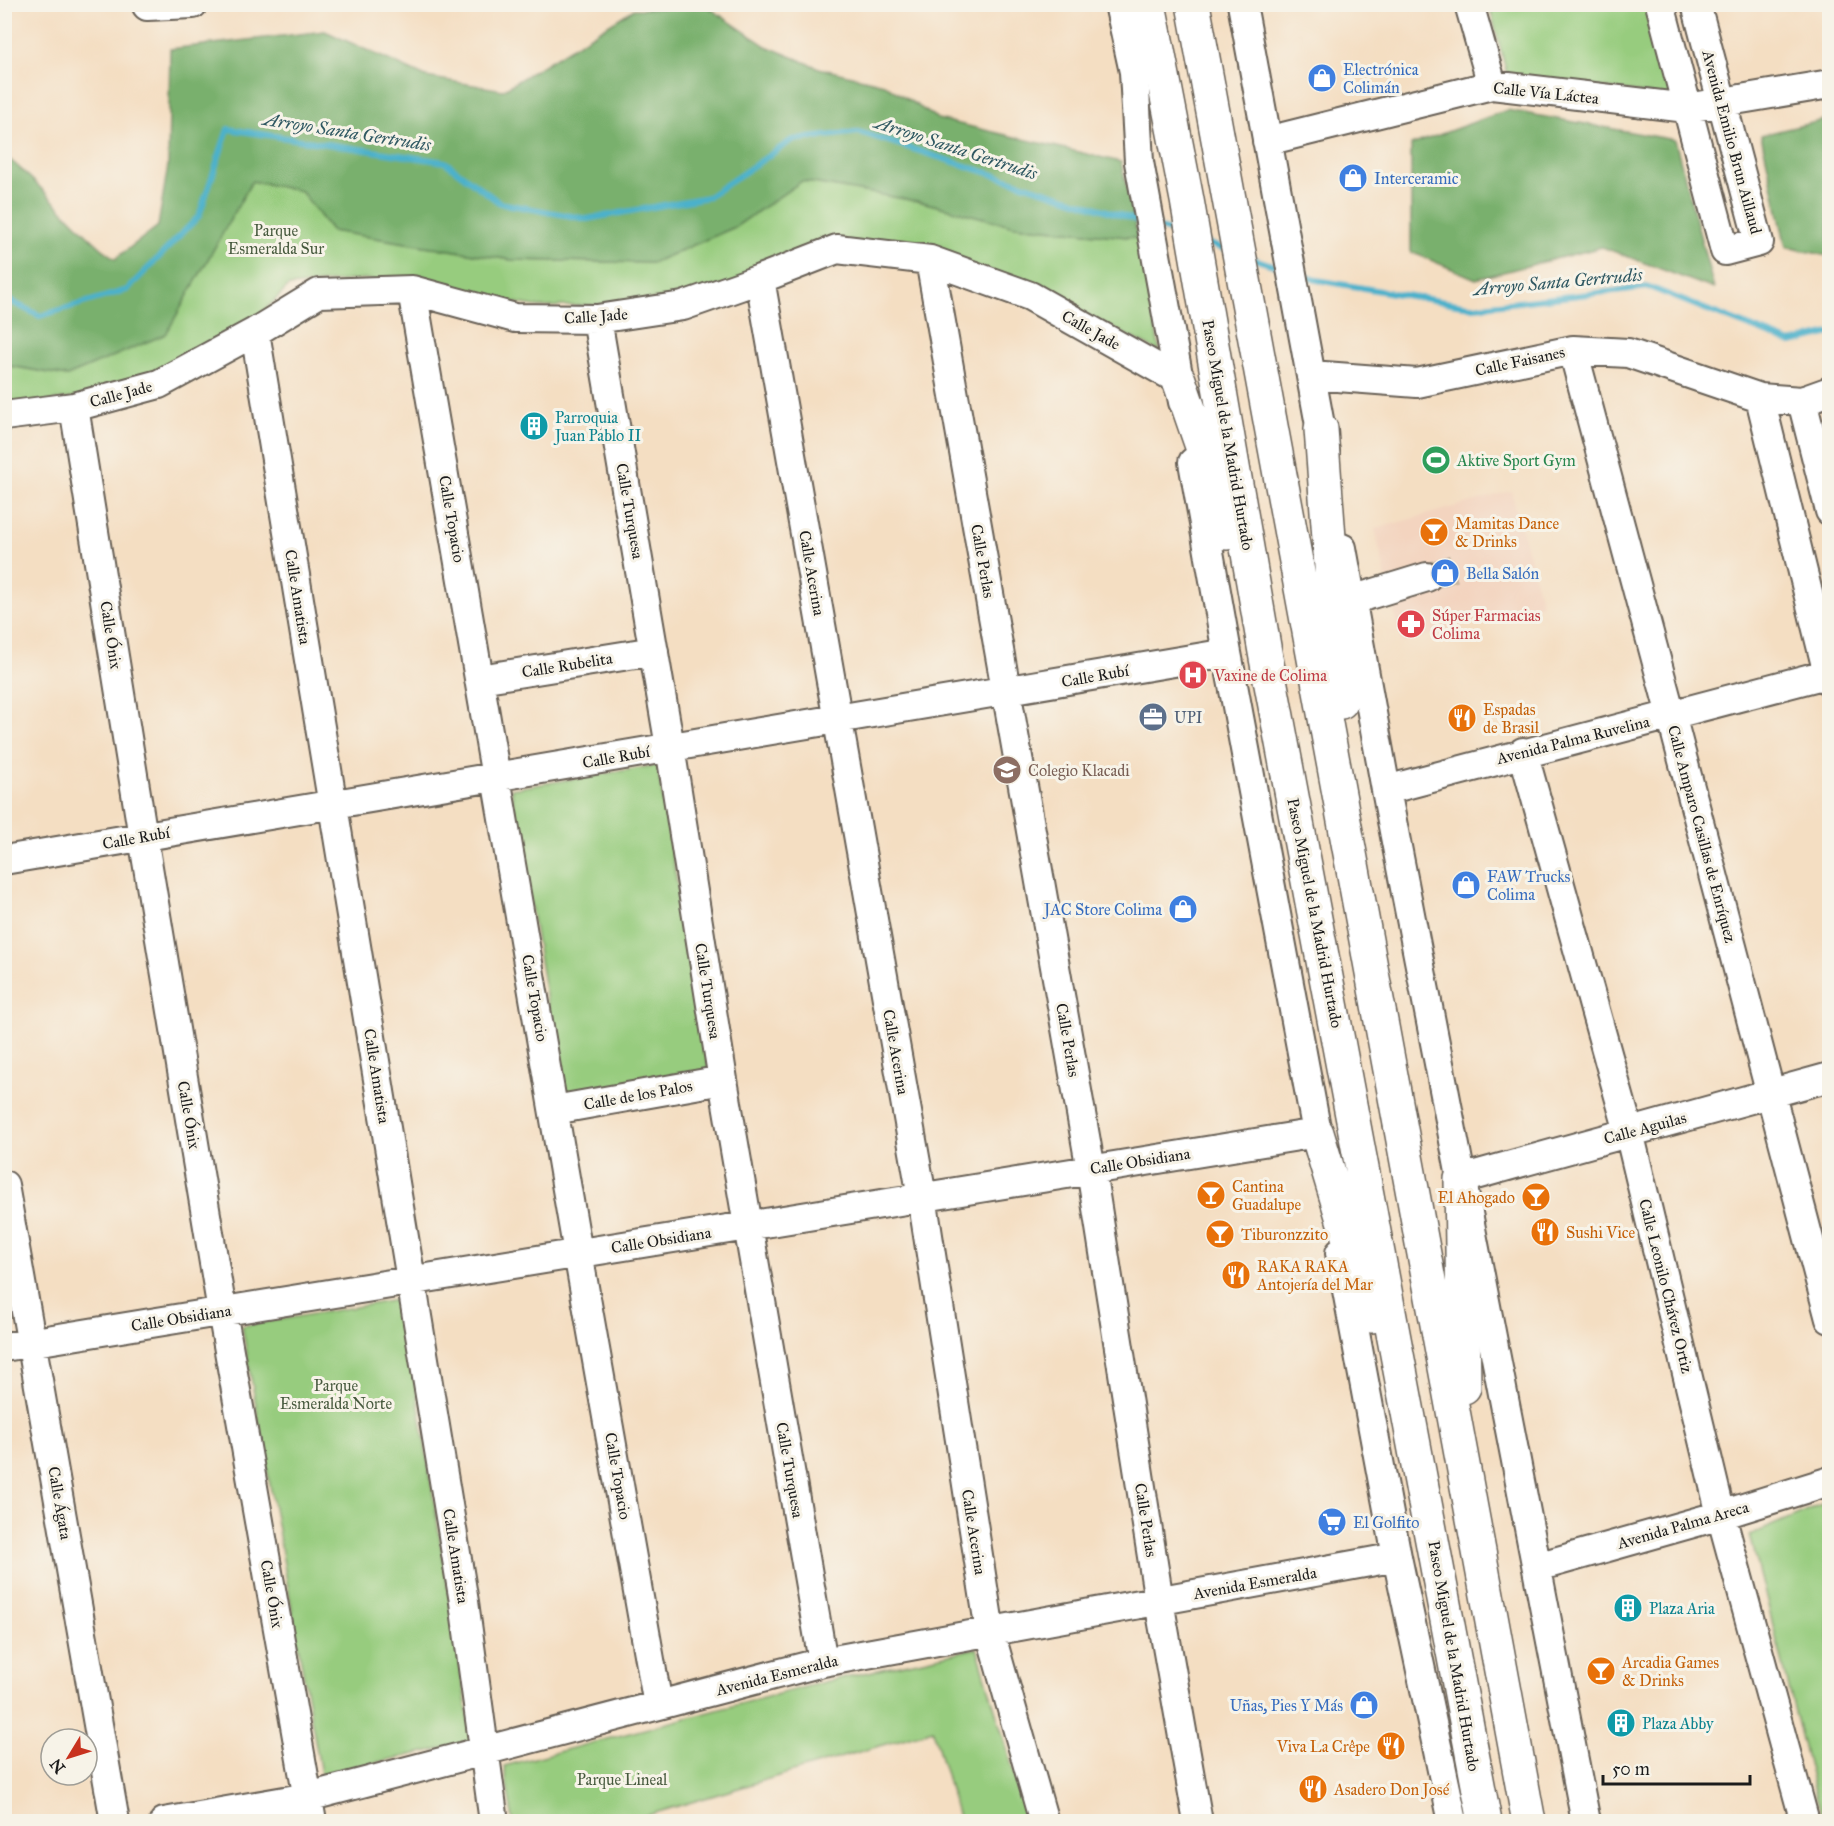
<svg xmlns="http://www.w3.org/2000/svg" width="1834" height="1826" viewBox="0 0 1834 1826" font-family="'IM FELL Great Primer',serif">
<rect width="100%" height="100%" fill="#f7f3e8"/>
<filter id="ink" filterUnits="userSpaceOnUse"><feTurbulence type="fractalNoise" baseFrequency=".0167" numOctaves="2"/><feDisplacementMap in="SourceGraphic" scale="12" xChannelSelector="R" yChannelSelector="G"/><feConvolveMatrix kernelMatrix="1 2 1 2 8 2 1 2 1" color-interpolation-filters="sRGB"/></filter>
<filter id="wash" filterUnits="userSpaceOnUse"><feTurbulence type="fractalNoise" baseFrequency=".008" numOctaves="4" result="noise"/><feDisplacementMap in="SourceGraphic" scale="24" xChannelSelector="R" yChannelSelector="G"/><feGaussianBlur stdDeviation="1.35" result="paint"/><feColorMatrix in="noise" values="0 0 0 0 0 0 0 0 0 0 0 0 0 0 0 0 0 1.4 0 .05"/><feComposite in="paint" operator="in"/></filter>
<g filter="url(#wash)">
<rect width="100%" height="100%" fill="#f4dec2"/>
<path fill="#f3d4bf" d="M1511,491L1542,604L1401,643L1375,529Z"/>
<path fill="#97cc7e" stroke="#5a744d" stroke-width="1.5" d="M1489,5H1649L1676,98L1507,74Z
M252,181L301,191L332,231L512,260L652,263L735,227L802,181L922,202L1015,226L1138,238L1160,352L1077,310L915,245L665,298L596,305L541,307L364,279L289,286L261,314L153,374L73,398L5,407L4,365L67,376L166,334Z
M657,765L709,1072L563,1096L511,789Z
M402,1299L472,1742L321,1774L242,1326Z
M1829,1501L1830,1821L1823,1822L1750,1535Z
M977,1648L1028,1821H959L933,1730L628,1821H513L504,1766L828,1681Z"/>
<path fill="#79b06d" stroke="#4a6644" stroke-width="1.5" d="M708,7L766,46L819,68L884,84L938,119L1121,162L1138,238L1015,226L922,202L802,181L735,227L652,263L512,260L332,231L301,191L252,181L166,334L67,376L5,365V156C45,186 74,228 115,259L158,226L168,165L170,49L325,31L426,77L503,90L634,9Z
M1507,110L1675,140L1714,289L1602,247L1476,279L1411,252V145Z
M1829,119H1830L1829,256L1786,247L1761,135Z"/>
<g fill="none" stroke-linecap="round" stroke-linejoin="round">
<path stroke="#4cb1cb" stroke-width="6" d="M1160,228L1182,235
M1206,243L1227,250
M1251,258L1282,268
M1300,275L1317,280L1474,307L1649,287L1791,343L1830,333
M4,298L40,316L127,290L199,216L228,129L445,162L500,203L587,219L708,197L792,140L859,132L1142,222"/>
</g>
</g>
<g filter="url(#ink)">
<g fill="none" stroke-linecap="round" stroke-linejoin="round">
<path stroke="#c9b7a1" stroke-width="28" stroke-dasharray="28 14" stroke-linecap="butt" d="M1427,577L1460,566"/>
<g stroke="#686056" stroke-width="32">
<path id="minor" d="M1119,4L1134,72L1139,162L1183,402
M1242,4L1325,452
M1469,4L1492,85
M1660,4L1725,251L1759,242L1696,4
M147,6L193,4
M1267,141L1492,85L1687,108L1830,84
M930,260L1091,1170L1159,1601L1198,1822
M760,279L922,1197L990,1632L1044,1822
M412,290L578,1253L658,1705
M597,319L670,747L723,1080L823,1662
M255,332L464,1602L494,1822
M1573,350L1671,715L1830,1319
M1311,375L1417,383L1573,350L1628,353L1760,398L1802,401L1830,391
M1760,398L1830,682
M1802,401L1830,511
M74,407L143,837L222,1311L312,1822
M4,416L74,407L159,384L255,332L319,293L412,290L515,318L597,319L683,306L760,279L837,249L930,260L1030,296L1179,380
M1193,462L1227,653L1321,1154
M1342,548L1386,790L1586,1822
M1352,600L1427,577
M480,679L654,651
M1523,752L1629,1132L1721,1515L1805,1822
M1386,790L1830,673
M4,860L1227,653
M554,1110L723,1080
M1461,1179L1830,1077
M4,1185L115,1822
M1340,1253L1397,1557L1453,1822
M4,1347L1317,1133
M1537,1567L1721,1515L1830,1481
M164,1822L308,1797L823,1662L1397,1557"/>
</g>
<g stroke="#686056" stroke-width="36">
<path id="highway" d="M1149,4L1187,200L1266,658L1485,1822
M1193,4L1529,1822
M1179,380L1206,458L1226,533
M1321,429L1341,702
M1317,1133L1372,1316
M1461,1179L1464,1387"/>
</g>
<use href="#minor" stroke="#fff" stroke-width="28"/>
<use href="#highway" stroke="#fff" stroke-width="33"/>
</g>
</g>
<defs>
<g id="shop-disc" transform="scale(1.5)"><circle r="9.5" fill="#3f7fe0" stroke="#f7f3e8"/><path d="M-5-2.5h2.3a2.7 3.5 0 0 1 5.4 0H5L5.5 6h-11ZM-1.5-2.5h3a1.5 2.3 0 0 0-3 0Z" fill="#fff"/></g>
<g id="building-disc" transform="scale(1.5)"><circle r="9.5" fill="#0f9aa8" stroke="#f7f3e8"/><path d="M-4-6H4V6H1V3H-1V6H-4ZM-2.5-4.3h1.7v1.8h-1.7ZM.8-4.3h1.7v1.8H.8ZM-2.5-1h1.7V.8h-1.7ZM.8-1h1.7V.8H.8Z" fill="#fff"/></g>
<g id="stadium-disc" transform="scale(1.5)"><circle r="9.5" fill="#2e9e5b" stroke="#f7f3e8"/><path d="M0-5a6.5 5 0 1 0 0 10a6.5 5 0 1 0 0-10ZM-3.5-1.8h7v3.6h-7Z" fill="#fff"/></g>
<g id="bar-disc" transform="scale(1.5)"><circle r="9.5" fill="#e8710a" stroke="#f7f3e8"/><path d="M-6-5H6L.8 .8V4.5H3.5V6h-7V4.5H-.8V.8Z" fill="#fff"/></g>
<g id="pharmacy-disc" transform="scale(1.5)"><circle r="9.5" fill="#e0444e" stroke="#f7f3e8"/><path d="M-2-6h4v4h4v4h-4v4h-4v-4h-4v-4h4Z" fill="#fff"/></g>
<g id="hospital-disc" transform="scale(1.5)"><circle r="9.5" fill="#e0444e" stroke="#f7f3e8"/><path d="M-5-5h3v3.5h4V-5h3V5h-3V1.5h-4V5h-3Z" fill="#fff"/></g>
<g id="office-disc" transform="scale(1.5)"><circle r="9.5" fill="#5c6f8a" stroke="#f7f3e8"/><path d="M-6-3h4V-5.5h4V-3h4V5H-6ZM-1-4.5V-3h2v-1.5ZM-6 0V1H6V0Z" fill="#fff"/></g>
<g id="restaurant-disc" transform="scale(1.5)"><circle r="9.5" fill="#e8710a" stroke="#f7f3e8"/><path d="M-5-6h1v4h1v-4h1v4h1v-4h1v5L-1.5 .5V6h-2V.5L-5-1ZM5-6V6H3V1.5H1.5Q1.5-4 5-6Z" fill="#fff"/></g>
<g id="school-disc" transform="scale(1.5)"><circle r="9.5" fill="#8d6e63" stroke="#f7f3e8"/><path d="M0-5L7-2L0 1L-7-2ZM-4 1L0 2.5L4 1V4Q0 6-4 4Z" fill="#fff"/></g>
<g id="supermarket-disc" transform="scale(1.5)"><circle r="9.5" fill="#3f7fe0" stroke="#f7f3e8"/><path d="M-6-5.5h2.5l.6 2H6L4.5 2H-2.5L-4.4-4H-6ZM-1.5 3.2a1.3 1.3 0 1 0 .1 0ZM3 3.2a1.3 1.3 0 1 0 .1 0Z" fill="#fff"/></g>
</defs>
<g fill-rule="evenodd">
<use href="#shop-disc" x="1322" y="78"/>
<use href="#shop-disc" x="1353" y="178"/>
<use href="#building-disc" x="534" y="426"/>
<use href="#stadium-disc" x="1436" y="460"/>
<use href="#bar-disc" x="1434" y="532"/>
<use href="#shop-disc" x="1445" y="573"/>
<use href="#pharmacy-disc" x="1411" y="624"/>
<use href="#hospital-disc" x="1193" y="675"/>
<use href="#office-disc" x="1153" y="717"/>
<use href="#restaurant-disc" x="1462" y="718"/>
<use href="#school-disc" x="1007" y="770"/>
<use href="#shop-disc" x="1466" y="885"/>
<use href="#shop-disc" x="1183" y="909"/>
<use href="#bar-disc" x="1211" y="1195"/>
<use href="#bar-disc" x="1536" y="1197"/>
<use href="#restaurant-disc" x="1545" y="1232"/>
<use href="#bar-disc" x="1220" y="1234"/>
<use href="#restaurant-disc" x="1236" y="1275"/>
<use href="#supermarket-disc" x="1332" y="1522"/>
<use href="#building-disc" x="1628" y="1608"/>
<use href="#bar-disc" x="1601" y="1671"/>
<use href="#shop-disc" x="1364" y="1705"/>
<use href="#building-disc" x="1621" y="1723"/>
<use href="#restaurant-disc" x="1391" y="1746"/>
<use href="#restaurant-disc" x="1313" y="1789"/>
</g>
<g text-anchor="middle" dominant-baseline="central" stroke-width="6" stroke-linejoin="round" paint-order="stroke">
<g font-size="16" fill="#366cbe" stroke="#f7f3e8" text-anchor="start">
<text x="1343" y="69">Electrónica<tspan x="1343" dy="18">Colimán</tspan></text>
<text x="1374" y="178">Interceramic</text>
<text x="1466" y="573">Bella Salón</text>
<text x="1487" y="876">FAW Trucks<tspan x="1487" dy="18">Colima</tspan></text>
<text x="1162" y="909" text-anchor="end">JAC Store Colima</text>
<text x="1353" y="1522">El Golfito</text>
<text x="1343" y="1705" text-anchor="end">Uñas, Pies Y Más</text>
</g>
<g font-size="16" fill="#1c1c1c" stroke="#f7f3e8">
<text transform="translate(1546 93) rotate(6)">Calle Vía Láctea</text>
<text transform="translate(1732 142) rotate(75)">Avenida Emilio Brun Aillaud</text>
<text transform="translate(596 316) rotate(-4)">Calle Jade</text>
<text transform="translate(1091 330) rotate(29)">Calle Jade</text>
<text transform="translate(1520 361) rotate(-12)">Calle Faisanes</text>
<text transform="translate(121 394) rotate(-15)">Calle Jade</text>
<text transform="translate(1228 435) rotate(80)">Paseo Miguel de la Madrid Hurtado</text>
<text transform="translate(630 511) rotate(80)">Calle Turquesa</text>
<text transform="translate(452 519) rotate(80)">Calle Topacio</text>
<text transform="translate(983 561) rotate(80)">Calle Perlas</text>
<text transform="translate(812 573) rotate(80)">Calle Acerina</text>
<text transform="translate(298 597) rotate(81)">Calle Amatista</text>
<text transform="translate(111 635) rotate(81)">Calle Ónix</text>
<text transform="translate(567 665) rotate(-9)">Calle Rubelita</text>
<text transform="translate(1095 676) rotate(-10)">Calle Rubí</text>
<text transform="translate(1573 740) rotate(-14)">Avenida Palma Ruvelina</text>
<text transform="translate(616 757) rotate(-10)">Calle Rubí</text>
<text transform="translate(1702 834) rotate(75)">Calle Amparo Casillas de Enríquez</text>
<text transform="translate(136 838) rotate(-10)">Calle Rubí</text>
<text transform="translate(1315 913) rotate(79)">Paseo Miguel de la Madrid Hurtado</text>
<text transform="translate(708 991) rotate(81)">Calle Turquesa</text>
<text transform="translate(535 998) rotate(80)">Calle Topacio</text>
<text transform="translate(1068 1040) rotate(80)">Calle Perlas</text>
<text transform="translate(896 1052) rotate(80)">Calle Acerina</text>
<text transform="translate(377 1076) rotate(81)">Calle Amatista</text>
<text transform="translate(638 1095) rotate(-10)">Calle de los Palos</text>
<text transform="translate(189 1115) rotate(80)">Calle Ónix</text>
<text transform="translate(1645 1128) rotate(-15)">Calle Aguilas</text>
<text transform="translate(1140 1161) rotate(-9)">Calle Obsidiana</text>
<text transform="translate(661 1240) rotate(-9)">Calle Obsidiana</text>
<text transform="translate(1666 1286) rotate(76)">Calle Leonilo Chávez Ortiz</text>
<text transform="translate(181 1318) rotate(-9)">Calle Obsidiana</text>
<text transform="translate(790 1470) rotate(80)">Calle Turquesa</text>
<text transform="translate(618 1476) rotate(80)">Calle Topacio</text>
<text transform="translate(60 1503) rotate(80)">Calle Ágata</text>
<text transform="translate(1146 1520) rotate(81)">Calle Perlas</text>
<text transform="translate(1683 1525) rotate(-16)">Avenida Palma Areca</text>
<text transform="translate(974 1532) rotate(81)">Calle Acerina</text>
<text transform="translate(456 1556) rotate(81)">Calle Amatista</text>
<text transform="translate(1255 1583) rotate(-10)">Avenida Esmeralda</text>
<text transform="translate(272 1594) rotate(80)">Calle Ónix</text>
<text transform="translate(1454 1656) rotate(80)">Paseo Miguel de la Madrid Hurtado</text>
<text transform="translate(777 1675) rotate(-14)">Avenida Esmeralda</text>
</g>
<g font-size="16" fill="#475a3e" stroke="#f7f3e8">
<text x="276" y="230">Parque<tspan x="276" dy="18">Esmeralda Sur</tspan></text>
<text x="336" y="1385">Parque<tspan x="336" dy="18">Esmeralda Norte</tspan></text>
<text x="622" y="1779">Parque Lineal</text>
</g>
<g font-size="16" fill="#0d838f" stroke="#f7f3e8" text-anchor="start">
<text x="555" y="417">Parroquia<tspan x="555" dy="18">Juan Pablo II</tspan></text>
<text x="1649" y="1608">Plaza Aria</text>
<text x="1642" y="1723">Plaza Abby</text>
</g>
<g font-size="16" fill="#27864d" stroke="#f7f3e8" text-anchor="start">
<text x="1457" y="460">Aktive Sport Gym</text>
</g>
<g font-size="16" fill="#c56008" stroke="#f7f3e8" text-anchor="start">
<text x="1455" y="523">Mamitas Dance<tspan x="1455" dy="18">&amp; Drinks</tspan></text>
<text x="1483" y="709">Espadas<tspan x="1483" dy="18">de Brasil</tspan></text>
<text x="1232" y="1186">Cantina<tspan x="1232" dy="18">Guadalupe</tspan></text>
<text x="1515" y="1197" text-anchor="end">El Ahogado</text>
<text x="1566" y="1232">Sushi Vice</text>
<text x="1241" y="1234">Tiburonzzito</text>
<text x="1257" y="1266">RAKA RAKA<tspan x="1257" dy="18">Antojería del Mar</tspan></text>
<text x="1622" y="1662">Arcadia Games<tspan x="1622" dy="18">&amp; Drinks</tspan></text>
<text x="1370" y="1746" text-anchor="end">Viva La Crêpe</text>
<text x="1334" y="1789">Asadero Don José</text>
</g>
<g font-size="16" fill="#be3a42" stroke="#f7f3e8" text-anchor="start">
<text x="1432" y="615">Súper Farmacias<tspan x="1432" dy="18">Colima</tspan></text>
<text x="1214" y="675">Vaxine de Colima</text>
</g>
<g font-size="16" fill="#4e5e75" stroke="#f7f3e8" text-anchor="start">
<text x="1174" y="717">UPI</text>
</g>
<g font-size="16" fill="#785e54" stroke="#f7f3e8" text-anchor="start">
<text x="1028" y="770">Colegio Klacadi</text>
</g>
<g font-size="18" font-style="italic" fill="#2f5862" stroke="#f7f3e8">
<text transform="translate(347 132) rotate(9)">Arroyo Santa Gertrudis</text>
<text transform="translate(956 148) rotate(18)">Arroyo Santa Gertrudis</text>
<text transform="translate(1558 282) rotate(-5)">Arroyo Santa Gertrudis</text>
</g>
</g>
<rect width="1834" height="1826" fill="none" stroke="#f7f3e8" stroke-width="24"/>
<g transform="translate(69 1757) rotate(232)"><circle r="28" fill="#f7f3e8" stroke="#9f9d96" stroke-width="1.5"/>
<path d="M0-4.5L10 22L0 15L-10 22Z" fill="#c8321e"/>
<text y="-9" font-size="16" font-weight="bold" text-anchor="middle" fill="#1c1c1c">N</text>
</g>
<path d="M1603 1775v9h147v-9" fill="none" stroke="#1c1c1c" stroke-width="3"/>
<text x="1612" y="1775" font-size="18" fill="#1c1c1c" stroke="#f7f3e8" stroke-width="4.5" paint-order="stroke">50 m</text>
</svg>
